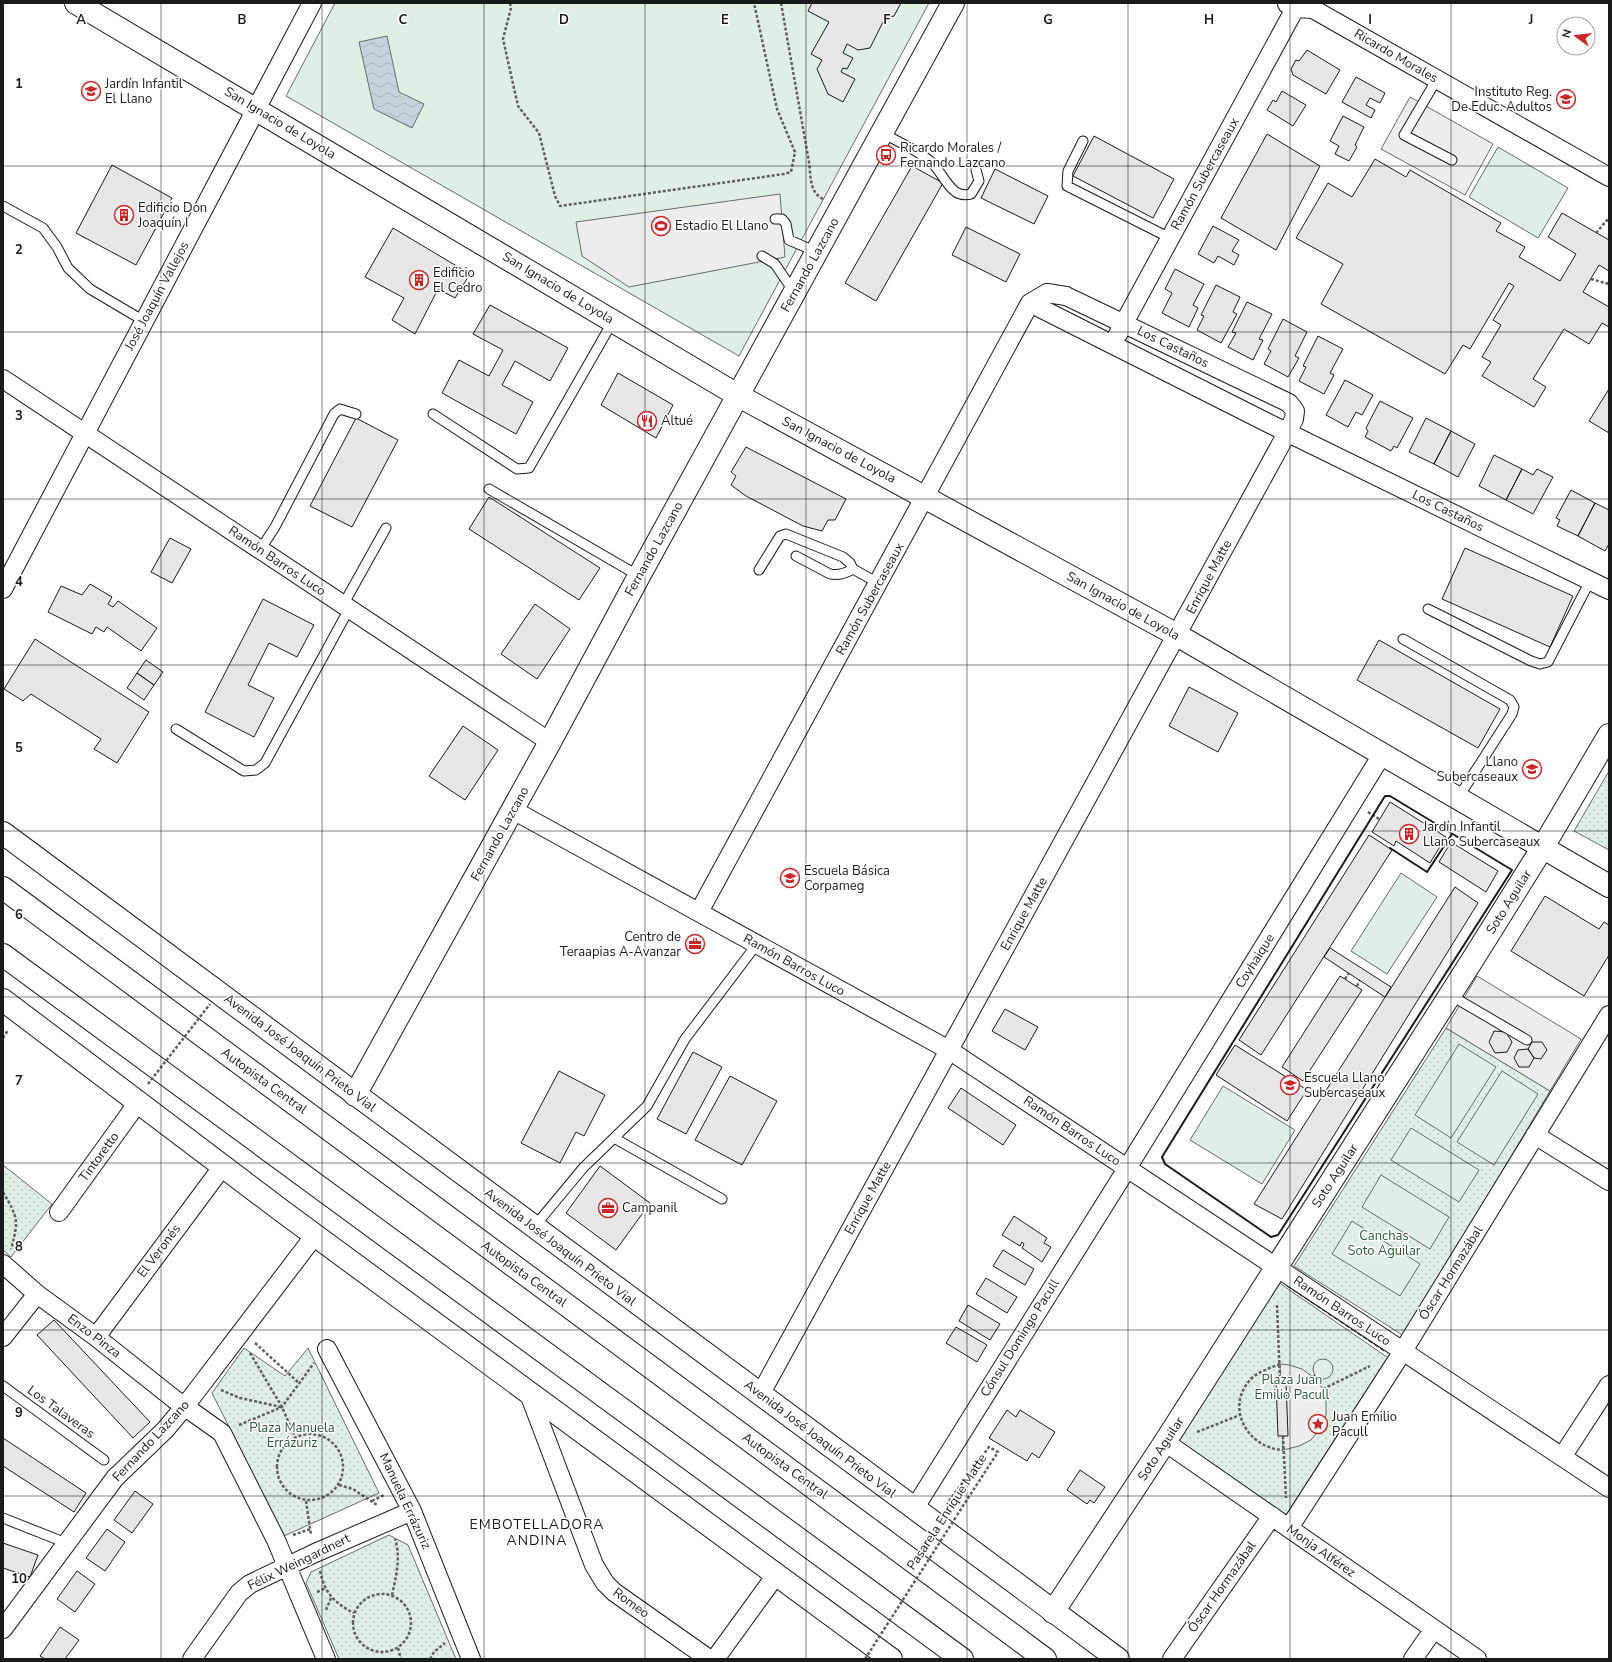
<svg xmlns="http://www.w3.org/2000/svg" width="1612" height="1662" viewBox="0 0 1612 1662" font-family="'Nunito Sans',sans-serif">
<defs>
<pattern id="green-dots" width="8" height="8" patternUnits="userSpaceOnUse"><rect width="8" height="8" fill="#e0efe3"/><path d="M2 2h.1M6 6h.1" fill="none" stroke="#c0ccc2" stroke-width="1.8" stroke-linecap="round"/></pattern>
<pattern id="water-waves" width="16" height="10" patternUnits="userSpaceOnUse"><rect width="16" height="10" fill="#c6d2dc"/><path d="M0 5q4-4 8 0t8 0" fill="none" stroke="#aab4bc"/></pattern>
</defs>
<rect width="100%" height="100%" fill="#fff"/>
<path fill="url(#green-dots)" stroke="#6a6a6a" d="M1609,771V850L1574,831Z
M1446,1028L1550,1091L1404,1336L1294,1266Z
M3,1165L52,1204L11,1257L3,1250Z
M1275,1280L1397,1364L1286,1522L1171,1442Z
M244,1348L285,1376L308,1348L379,1493L284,1536L212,1393Z
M389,1535L408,1545L456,1659H339L306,1583L311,1572Z"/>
<path fill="#e0efe3" stroke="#6a6a6a" d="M335,3H929L739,356L286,96Z
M1498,147L1568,188L1538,238L1469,197Z
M1401,873L1437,897L1387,974L1351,951Z
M1459,1044L1496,1067L1451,1138L1415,1115Z
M1502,1071L1538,1094L1494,1165L1457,1142Z
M1223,1086L1295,1130L1262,1184L1190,1140Z
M1411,1128L1479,1170L1459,1202L1391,1160Z
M1381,1175L1449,1217L1430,1249L1362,1207Z
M1352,1221L1420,1264L1400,1296L1332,1254Z
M1313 1369a10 10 0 1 1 20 0a10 10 0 1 1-20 0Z"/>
<path fill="#ededed" stroke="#6a6a6a" d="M1410,97L1493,144L1465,195L1381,149Z
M780,194L785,257L629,287L582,256L576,222Z
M1477,976L1581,1039L1550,1091L1446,1028Z
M1280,1364L1289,1365L1302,1369L1313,1377L1323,1389L1326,1402V1415L1320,1429L1311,1440L1299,1446L1283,1450Z"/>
<path fill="url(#water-waves)" stroke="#6a6a6a" d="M387,36L399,92L424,104L412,128L374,109L359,42Z"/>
<path fill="#e6e6e6" stroke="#1a1a1a" d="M812,3H901L894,16L885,18L870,48L858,50L847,44L843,53L853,58L847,69L843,68L841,72L855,79L843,102L828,94L817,69L822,60L811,54L829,22L808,11Z
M1307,50L1340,70L1326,94L1293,75L1291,69L1296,60L1299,61Z
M1356,77L1385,93L1380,103L1370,98L1366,105L1375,110L1371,118L1342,102Z
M1282,91L1306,105L1293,126L1267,110L1273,100L1276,102Z
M1343,116L1364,127L1355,145L1357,147L1349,161L1335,154L1339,146L1330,141Z
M1267,134L1320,166L1276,250L1221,218Z
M1094,136L1174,179L1153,218L1073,176Z
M1375,159L1406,177L1410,170L1501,223L1496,231L1525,247L1519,257L1560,281L1576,254L1548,237L1562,213L1609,240V271L1599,265L1583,292L1609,307V327L1602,323L1589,344L1564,329L1533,379L1546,387L1534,407L1482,376L1491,362L1482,357L1501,325L1493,320L1514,286L1509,283L1470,349L1463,345L1445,374L1321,304L1343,264L1296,238L1328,183L1352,197Z
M112,165L172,198L136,265L76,233Z
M912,166L943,183L876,301L845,283Z
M995,169L1048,196L1034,224L981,198Z
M1213,226L1239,240L1232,251L1239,255L1234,265L1218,256L1214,263L1198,254Z
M966,227L1020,254L1006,282L952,255Z
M393,228L470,274L455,298L438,289L415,334L392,320L404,298L365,277Z
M1175,269L1204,284L1193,305L1198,308L1189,327L1162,313L1172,293L1165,289Z
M1216,285L1240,297L1233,312L1237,314L1221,343L1197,330L1204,316L1201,315Z
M1247,302L1272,314L1259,339L1263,340L1253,360L1228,347L1236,333L1232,332Z
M490,305L568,348L550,381L515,361L502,385L533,402L516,434L442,393L459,360L489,376L503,350L473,334Z
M1283,319L1307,332L1295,356L1299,358L1288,377L1264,364L1271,351L1268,349Z
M1318,336L1343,349L1330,373L1334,375L1324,394L1299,381L1306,367L1303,366Z
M618,373L673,405L656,438L601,405Z
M1345,380L1373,395L1362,415L1356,412L1348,427L1326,415Z
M1609,389V433L1589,421Z
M1380,401L1413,418L1397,448L1394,446L1391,451L1365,437L1368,431L1366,428Z
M356,418L398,440L352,527L310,506Z
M1426,418L1451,431L1434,464L1409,452Z
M1451,431L1475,444L1458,477L1434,464Z
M746,447L846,499L835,520H828L822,531L803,526L746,496L731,485L736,476L731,472Z
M1494,455L1522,469L1506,500L1479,486Z
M1522,469L1533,475L1537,469L1553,477L1533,514L1506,500Z
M1571,490L1595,503L1578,536L1557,526L1560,520L1556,518Z
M489,497L600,568L579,600L469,529Z
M1595,503L1609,510V544L1605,551L1578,536Z
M170,538L191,549L172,583L151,572Z
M1465,548L1573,596L1550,647L1442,599Z
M90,584L112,597L108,604L113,607L118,601L157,628L141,651L107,627L104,632L96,627L92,634L48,612L61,586L82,595Z
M263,599L314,625L297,657L269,643L248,685L274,698L254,737L205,712Z
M535,604L570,629L537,679L501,654Z
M35,639L149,712L117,763L94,749L101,739L31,694L23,701L4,689Z
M1379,640L1500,709L1478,748L1357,680Z
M146,660L163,672L154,685L137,673Z
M137,673L154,685L144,700L127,688Z
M1189,687L1238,713L1218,752L1169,726Z
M463,726L498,750L465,800L429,776Z
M1390,802L1446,837L1430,863L1396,841L1394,846L1372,832Z
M1369,835L1392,850L1261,1055L1239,1040Z
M1451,842L1498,871L1486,892L1439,862Z
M1455,887L1478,903L1282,1219L1254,1204Z
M1545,896L1599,929L1604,922L1609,925V955L1584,996L1511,951Z
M1330,948L1391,987L1385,997L1324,957Z
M1340,976L1362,990L1303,1081L1282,1067Z
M1005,1009L1038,1027L1025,1050L992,1031Z
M1494,1031L1506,1032L1512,1042L1507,1052L1495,1053L1489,1042Z
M1532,1042H1542L1547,1050L1541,1059L1534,1058L1528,1049Z
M1235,1045L1307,1090L1287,1121L1216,1075Z
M1528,1049L1534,1058L1529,1067H1519L1514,1058L1518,1050Z
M693,1052L722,1067L686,1134L657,1119Z
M559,1071L605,1095L584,1136L576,1132L560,1163L521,1143Z
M730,1076L777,1101L742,1165L695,1140Z
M961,1088L1016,1125L1003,1145L948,1108Z
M600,1166L650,1203L616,1250L566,1213Z
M1014,1216L1047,1238L1044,1243L1051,1247L1042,1262L1022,1248L1024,1244L1022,1242L1020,1246L1002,1235Z
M1003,1250L1034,1269L1025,1285L993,1266Z
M986,1278L1017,1297L1007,1313L976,1294Z
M968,1305L1000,1324L990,1340L959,1321Z
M54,1320L150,1422L133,1438L37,1335Z
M956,1327L987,1345L977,1362L946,1343Z
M1276,1381H1286L1288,1436H1278Z
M1007,1410L1016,1417L1020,1410L1055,1432L1039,1458L1032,1453L1027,1461L989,1438Z
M3,1438L86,1493L74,1512L3,1466Z
M1080,1470L1105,1487L1094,1503L1090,1500L1087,1504L1067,1490Z
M135,1491L153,1504L132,1533L114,1520Z
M107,1529L125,1542L105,1571L86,1558Z
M3,1543L38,1555L30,1577L3,1568Z
M77,1571L95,1584L75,1612L57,1599Z
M60,1627L79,1640L65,1659H45L40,1656Z"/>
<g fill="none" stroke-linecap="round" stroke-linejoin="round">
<g stroke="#1a1a1a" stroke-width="11">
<path id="service" d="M1437,79L1404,135L1452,160
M883,133C898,142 917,150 930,161C940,169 946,186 956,192C960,195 966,195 971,194L979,181L976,170
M1083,141L1068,171L1067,186L1170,238
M3,206L43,228L57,247L68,268L90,289L144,321
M775,219H782L786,224L789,240L817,252
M762,256L775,264L794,292
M433,414L517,469L529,468L613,321
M489,489L639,576
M260,550L275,527L334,414L340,409L356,414
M796,556L830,574C838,576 846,573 853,569L878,583
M759,570L780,536L786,534L843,557L850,563L853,569
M343,605L386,528
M1428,609L1531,661L1540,664L1548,662L1590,581
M1403,639L1510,700L1514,707L1512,714L1458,798
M176,729L244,771L256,770L265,763L349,609
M1450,995L1527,1040
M614,1138L722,1199
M534,1227L583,1168L647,1106L685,1039L757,944
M3,1386L104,1460
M3,1518L66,1543"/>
</g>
<g stroke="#1a1a1a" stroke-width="20">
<path id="minor" d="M1287,4L1295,8L1313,9L1609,177
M1030,303L1272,425L1609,590
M1118,334L1298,3
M3,379L550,742
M3,589L312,3
M513,810L949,1050L1609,1488
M699,912L1030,303L1047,293L1066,296L1289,403L1295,411L1294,419L1281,444L760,1395
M1535,1135L1609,1181
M59,1212L139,1101
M3,1264L37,1294L96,1337L174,1399L222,1433L276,1540L326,1659
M3,1337L37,1294
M96,1337L223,1166
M327,1349L412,1511L471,1659
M528,1391L594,1565L605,1583L614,1592L709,1659
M1165,1442L1477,1659
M1562,1457L1609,1385
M914,1509L1118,1183L1383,753
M1289,1528L1403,1351L1609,1015
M3,1629L115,1478L165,1430L185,1406L315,1235
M192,1659L239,1593L250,1584L315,1553L412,1511
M715,1659L776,1575
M1172,1659L1272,1516
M1413,1659L1434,1629"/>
</g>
<g stroke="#1a1a1a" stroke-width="24">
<path id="tertiary" d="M76,3L739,396L1177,635L1609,886
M355,1095L550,742L639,576L953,3
M1053,1612L1165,1442L1473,959L1543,847L1609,735"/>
</g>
<g stroke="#1a1a1a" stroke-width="24">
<path id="secondary" d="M3,833L1118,1659
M3,1000L282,1211L891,1659"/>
</g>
<g stroke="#1a1a1a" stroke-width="24">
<path id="motorway" d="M3,888L1045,1659
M3,955L962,1659"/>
</g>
<path stroke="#5f5f5f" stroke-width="2.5" stroke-dasharray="3 2" stroke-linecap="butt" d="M510,3L511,8L503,39L518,106L539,133L555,196L560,206L784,174L791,172L795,152L777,109L754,3
M781,3L809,162C811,176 809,192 823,199
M1596,233L1609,218
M1591,279L1609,284
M1368,812L1379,819
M1345,979L1349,973
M1357,986L1360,980
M3,1038L8,1030
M3,1192C18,1218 19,1220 11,1249
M1277,1305L1280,1381
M255,1343L299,1383
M250,1353L282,1407L295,1437
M1280,1364C1270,1368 1260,1371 1252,1378C1224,1405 1246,1448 1283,1450
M1313,1377L1316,1375
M1323,1389L1370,1366
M221,1390L240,1398L281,1407
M239,1425L282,1407L314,1363
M1197,1432L1240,1415
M277 1467a33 33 0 1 1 66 0a33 33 0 1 1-66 0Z
M1283,1436L1286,1498
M339,1485L353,1489L377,1505
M306,1501L311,1535
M372,1501L384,1495
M946,1505L989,1447L998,1452L957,1515
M293,1535L310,1529
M320,1571C325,1593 334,1603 354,1613
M317,1592L326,1588
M353 1623a29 29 0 1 1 58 0a29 29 0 1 1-58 0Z
M392,1595C396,1577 401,1557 395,1539
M326,1610L331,1598
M398,1648L401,1659
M430,1659L434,1652L445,1643"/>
<use href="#service" stroke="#fff" stroke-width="9"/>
<use href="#minor" stroke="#fff" stroke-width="18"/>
<use href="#tertiary" stroke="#fff" stroke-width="22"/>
<use href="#secondary" stroke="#fff" stroke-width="22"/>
<use href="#motorway" stroke="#fff" stroke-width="22"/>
<path stroke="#5f5f5f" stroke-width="2.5" stroke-dasharray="3 2" stroke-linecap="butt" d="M148,1084L210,1004
M865,1659L956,1517"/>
<path stroke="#1a1a1a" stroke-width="1" stroke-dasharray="5 2" stroke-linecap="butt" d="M1287,1286L1384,1351"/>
<path stroke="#1a1a1a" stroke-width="2" d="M1385,796H1390L1512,870L1278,1235L1271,1237L1165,1164L1162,1157Z
M1390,848L1427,872L1452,834"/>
</g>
<path fill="none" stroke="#1a1a1a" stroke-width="1" stroke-opacity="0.55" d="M161,3V1659M322,3V1659M484,3V1659M645,3V1659M806,3V1659M967,3V1659M1128,3V1659M1290,3V1659M1451,3V1659M3,166H1609M3,332H1609M3,499H1609M3,665H1609M3,831H1609M3,997H1609M3,1163H1609M3,1330H1609M3,1496H1609"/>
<defs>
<g id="school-ring" transform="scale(1)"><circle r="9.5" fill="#fff" stroke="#c62828" stroke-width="1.5"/><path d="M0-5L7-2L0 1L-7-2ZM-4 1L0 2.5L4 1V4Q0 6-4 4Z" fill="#c62828"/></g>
<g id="bus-ring" transform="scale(1)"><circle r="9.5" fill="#fff" stroke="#c62828" stroke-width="1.5"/><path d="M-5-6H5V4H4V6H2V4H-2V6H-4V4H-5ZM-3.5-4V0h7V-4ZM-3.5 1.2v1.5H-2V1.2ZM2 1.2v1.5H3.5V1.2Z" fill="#c62828"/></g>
<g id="building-ring" transform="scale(1)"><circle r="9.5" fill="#fff" stroke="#c62828" stroke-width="1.5"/><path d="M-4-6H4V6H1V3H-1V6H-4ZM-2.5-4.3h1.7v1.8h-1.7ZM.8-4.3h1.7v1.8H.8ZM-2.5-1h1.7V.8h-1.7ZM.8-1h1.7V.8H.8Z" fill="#c62828"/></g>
<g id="stadium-ring" transform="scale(1)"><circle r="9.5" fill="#fff" stroke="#c62828" stroke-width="1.5"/><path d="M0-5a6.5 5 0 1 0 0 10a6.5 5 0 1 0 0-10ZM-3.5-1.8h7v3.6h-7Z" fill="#c62828"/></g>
<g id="restaurant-ring" transform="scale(1)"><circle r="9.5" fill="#fff" stroke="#c62828" stroke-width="1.5"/><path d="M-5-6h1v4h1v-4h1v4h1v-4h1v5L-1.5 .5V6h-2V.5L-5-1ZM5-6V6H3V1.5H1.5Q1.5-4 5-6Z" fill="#c62828"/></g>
<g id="office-ring" transform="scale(1)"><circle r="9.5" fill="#fff" stroke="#c62828" stroke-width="1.5"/><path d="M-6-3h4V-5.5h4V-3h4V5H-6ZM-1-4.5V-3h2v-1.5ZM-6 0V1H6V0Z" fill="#c62828"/></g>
<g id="sight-ring" transform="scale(1)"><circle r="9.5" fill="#fff" stroke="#c62828" stroke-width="1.5"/><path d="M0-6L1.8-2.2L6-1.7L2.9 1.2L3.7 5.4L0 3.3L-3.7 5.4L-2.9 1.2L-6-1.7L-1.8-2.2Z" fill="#c62828"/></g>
</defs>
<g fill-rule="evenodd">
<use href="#school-ring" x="91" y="91"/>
<use href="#school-ring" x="1566" y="99"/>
<use href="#bus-ring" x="886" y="155"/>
<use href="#building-ring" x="124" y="215"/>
<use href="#stadium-ring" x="661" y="226"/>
<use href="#building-ring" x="419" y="280"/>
<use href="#restaurant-ring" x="647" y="421"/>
<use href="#school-ring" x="1532" y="769"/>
<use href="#building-ring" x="1409" y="834"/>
<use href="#school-ring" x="790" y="878"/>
<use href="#office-ring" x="695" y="944"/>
<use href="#school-ring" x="1290" y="1085"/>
<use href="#office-ring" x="608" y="1208"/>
<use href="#sight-ring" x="1318" y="1424"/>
</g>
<g text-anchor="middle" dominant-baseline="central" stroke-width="3" stroke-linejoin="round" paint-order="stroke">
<g font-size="13" fill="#1a1a1a" stroke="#fff">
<text transform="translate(1396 56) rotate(30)">Ricardo Morales</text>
<text transform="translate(280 123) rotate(31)">San Ignacio de Loyola</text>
<text transform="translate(1205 174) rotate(-61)">Ramón Subercaseaux</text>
<text transform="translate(810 265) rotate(-61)">Fernando Lazcano</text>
<text transform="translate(558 288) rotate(31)">San Ignacio de Loyola</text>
<text transform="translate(157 296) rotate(-62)">José Joaquín Vallejos</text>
<text transform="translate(1173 347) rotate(26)">Los Castaños</text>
<text transform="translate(839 450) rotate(28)">San Ignacio de Loyola</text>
<text transform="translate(1448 511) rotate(26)">Los Castaños</text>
<text transform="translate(654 549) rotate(-61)">Fernando Lazcano</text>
<text transform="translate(277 561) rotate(34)">Ramón Barros Luco</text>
<text transform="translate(1209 577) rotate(-62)">Enrique Matte</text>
<text transform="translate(870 599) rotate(-61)">Ramón Subercaseaux</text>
<text transform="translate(1123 606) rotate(29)">San Ignacio de Loyola</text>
<text transform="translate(500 834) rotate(-61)">Fernando Lazcano</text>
<text transform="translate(1509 902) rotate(-58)">Soto Aguilar</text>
<text transform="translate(1024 914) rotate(-61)">Enrique Matte</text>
<text transform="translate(1255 961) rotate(-58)">Coyhaique</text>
<text transform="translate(794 965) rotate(29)">Ramón Barros Luco</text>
<text transform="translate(300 1053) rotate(37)">Avenida José Joaquín Prieto Vial</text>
<text transform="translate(264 1081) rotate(36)">Autopista Central</text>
<text transform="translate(1072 1131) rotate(34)">Ramón Barros Luco</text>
<text transform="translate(99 1157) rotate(-54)">Tintoretto</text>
<text transform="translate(1335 1176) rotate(-57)">Soto Aguilar</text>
<text transform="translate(868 1198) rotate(-61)">Enrique Matte</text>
<text transform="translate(560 1247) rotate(37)">Avenida José Joaquín Prieto Vial</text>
<text transform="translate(159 1251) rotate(-53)">El Veronés</text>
<text transform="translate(1451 1273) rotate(-58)">Óscar Hormazábal</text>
<text transform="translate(524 1274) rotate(36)">Autopista Central</text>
<text transform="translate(1342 1311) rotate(34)">Ramón Barros Luco</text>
<text transform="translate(94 1336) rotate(37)">Enzo Pinza</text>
<text transform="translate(1020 1338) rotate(-58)">Cónsul Domingo Pacull</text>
<text transform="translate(61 1412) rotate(36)">Los Talaveras</text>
<text transform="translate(820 1439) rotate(37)">Avenida José Joaquín Prieto Vial</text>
<text transform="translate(151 1441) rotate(-47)">Fernando Lazcano</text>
<text transform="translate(1161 1449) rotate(-57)">Soto Aguilar</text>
<text transform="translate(785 1466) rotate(36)">Autopista Central</text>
<text transform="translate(405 1501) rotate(65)">Manuela Errázuriz</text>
<text transform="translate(947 1512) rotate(-57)">Pasarela Enrique Matte</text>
<text transform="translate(1321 1551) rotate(35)">Monja Alférez</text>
<text transform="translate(299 1562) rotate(-26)">Félix Weingardnert</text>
<text transform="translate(1222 1587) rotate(-55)">Óscar Hormazábal</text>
<text transform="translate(631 1603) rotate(36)">Romeo</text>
</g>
<g font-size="13" fill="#1a1a1a" stroke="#fff" text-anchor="start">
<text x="105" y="84">Jardín Infantil<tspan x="105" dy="15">El Llano</tspan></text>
<text x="1552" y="92" text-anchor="end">Instituto Reg.<tspan x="1552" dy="15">De Educ. Adultos</tspan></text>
<text x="900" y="148">Ricardo Morales /<tspan x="900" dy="15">Fernando Lazcano</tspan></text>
<text x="138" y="208">Edificio Don<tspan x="138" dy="15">Joaquín I</tspan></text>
<text x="675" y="226">Estadio El Llano</text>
<text x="433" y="273">Edificio<tspan x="433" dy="15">El Cedro</tspan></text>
<text x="661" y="421">Altué</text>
<text x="1518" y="762" text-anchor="end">Llano<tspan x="1518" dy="15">Subercaseaux</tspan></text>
<text x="1423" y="827">Jardín Infantil<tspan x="1423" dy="15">Llano Subercaseaux</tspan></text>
<text x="804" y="871">Escuela Básica<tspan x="804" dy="15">Corpameg</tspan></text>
<text x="681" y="937" text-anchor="end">Centro de<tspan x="681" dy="15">Teraapias A-Avanzar</tspan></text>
<text x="1304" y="1078">Escuela Llano<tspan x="1304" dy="15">Subercaseaux</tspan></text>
<text x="622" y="1208">Campanil</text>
<text x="1332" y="1417">Juan Emilio<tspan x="1332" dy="15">Pacull</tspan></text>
</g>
<g font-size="13" fill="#2b5a34" stroke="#fff">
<text x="1384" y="1236">Canchas<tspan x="1384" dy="15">Soto Aguilar</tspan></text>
<text x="1292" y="1380">Plaza Juan<tspan x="1292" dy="15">Emilio Pacull</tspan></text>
<text x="292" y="1428">Plaza Manuela<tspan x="292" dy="15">Errázuriz</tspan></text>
</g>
<g font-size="14" letter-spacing="1" fill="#1a1a1a" stroke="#fff">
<text x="537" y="1524">EMBOTELLADORA<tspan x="537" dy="16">ANDINA</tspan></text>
</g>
</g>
<g font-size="13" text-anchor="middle" font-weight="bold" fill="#1a1a1a" stroke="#fff" stroke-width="3" stroke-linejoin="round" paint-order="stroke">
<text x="81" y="24">A</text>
<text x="242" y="24">B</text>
<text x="403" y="24">C</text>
<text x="564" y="24">D</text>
<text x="725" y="24">E</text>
<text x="887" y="24">F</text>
<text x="1048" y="24">G</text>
<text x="1209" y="24">H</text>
<text x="1370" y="24">I</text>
<text x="1531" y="24">J</text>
<text x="19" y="88">1</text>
<text x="19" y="254">2</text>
<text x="19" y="420">3</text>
<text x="19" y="586">4</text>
<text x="19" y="752">5</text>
<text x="19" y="919">6</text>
<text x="19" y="1085">7</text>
<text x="19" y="1251">8</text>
<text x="19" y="1417">9</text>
<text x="19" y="1583">10</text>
</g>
<rect width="1612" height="1662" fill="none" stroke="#1a1a1a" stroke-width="8"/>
<g transform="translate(1576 36) rotate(285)"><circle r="19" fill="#ffffff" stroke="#a3a3a3"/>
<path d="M0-3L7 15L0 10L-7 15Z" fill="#c62828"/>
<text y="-6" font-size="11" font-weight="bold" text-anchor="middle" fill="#1a1a1a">N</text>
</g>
</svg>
